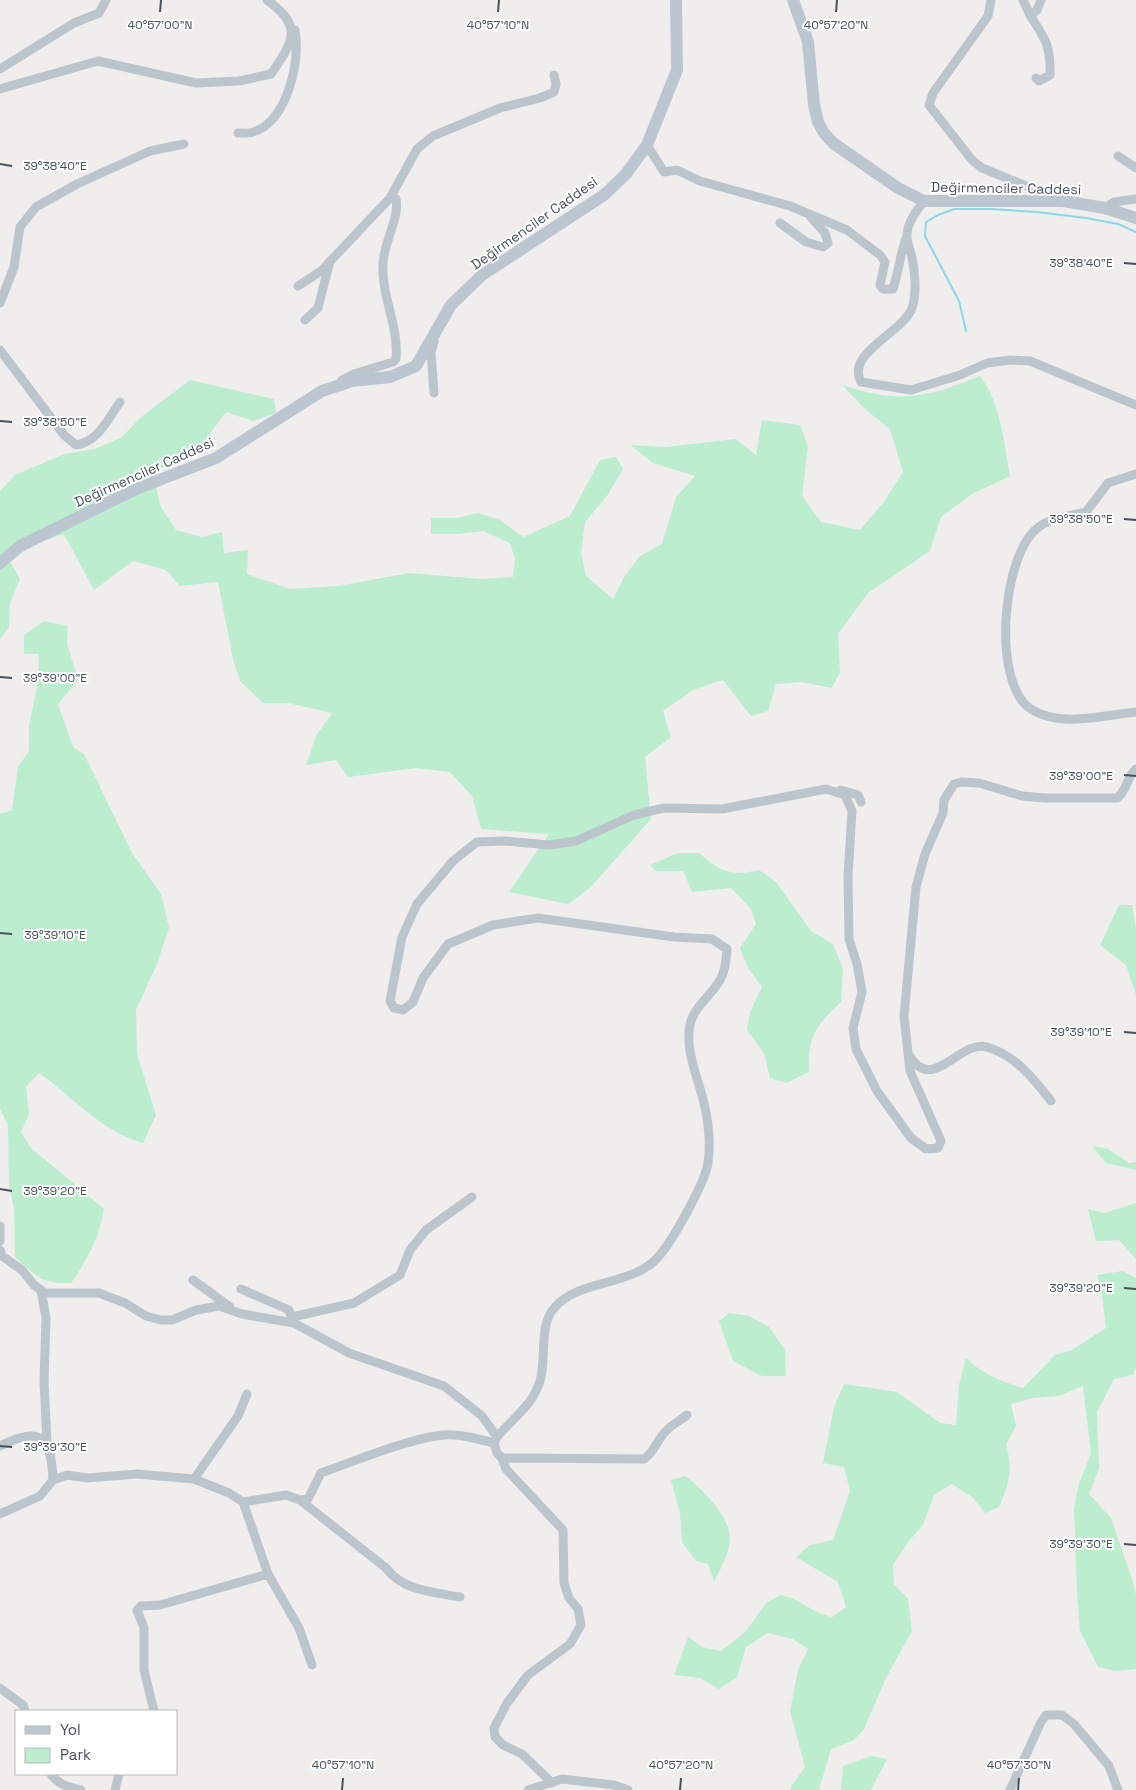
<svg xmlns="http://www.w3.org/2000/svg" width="1136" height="1790" viewBox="0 0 1136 1790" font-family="'Space Grotesk',sans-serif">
<rect width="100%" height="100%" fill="#f0eded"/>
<path fill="#bcedce" d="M980,376C1001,403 1004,443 1010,476L972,494L941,517L930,551L868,593L838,634L840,672L832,688L801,682L776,684L768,711L751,716L723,680L693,690L663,711L671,737L645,757L651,819L590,888L568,904L509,892L549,834L481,829L472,796L450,772L416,768L348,777L336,760L306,765L316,736L332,713L288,703H263L240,681L233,659L218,582L180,586L166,570L133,561L94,590L64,534L36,543L10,561L20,579L10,603L9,627L0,639V491L15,475L64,454L95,449L122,437L140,418L190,380L274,399L276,413L253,421L226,412L202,444L181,458L152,472L161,507L176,530L202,537L222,532L224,553L248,550L247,574L290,589L338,586L409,573L481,579L513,577L515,559L510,543L483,531L458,534H431V518H457L478,513L500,520L523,537L570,516L600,460L616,457L623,469L607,496L585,522L581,553L586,576L613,599L624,577L640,556L662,544L676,497L695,476L653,463L630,445L666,447L736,439L756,455L762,420L800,425L808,446L802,496L821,522L860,530L883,503L903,472L890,429L865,409L842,385C900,404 925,398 980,376Z
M44,621L68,626L67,643L78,680L58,704L73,747L84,754L132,853L161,894L169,928L157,964L136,1010L137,1054L156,1115L143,1143C101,1131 74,1098 39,1073L26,1087L29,1114L21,1132L31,1148L104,1209C99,1238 88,1259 71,1283C41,1284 36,1276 15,1257L14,1208L9,1186L8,1125L0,1109V814L12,810L18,767L29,751V726L38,682L39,654H24V635Z
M678,853H699C720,871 730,877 759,870L776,882L811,931L833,944L843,969L841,1002C816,1025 807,1037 809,1072L786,1083L770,1078L764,1053L747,1030L750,1012L762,987L748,968L740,948L756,924L751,909L731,888L692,892L683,871H656L650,865Z
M1119,905H1132L1136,928V995L1126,965L1100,945Z
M1092,1146L1108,1149L1129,1163L1136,1162V1170L1106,1163Z
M1136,1203V1259L1119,1240L1096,1241L1088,1209L1105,1213Z
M1123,1271L1136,1278V1368L1133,1375L1114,1379L1097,1412L1099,1469L1089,1494L1111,1518L1133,1582L1136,1595V1669L1116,1671L1098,1667L1080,1631L1077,1591L1074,1508L1079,1484L1091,1453L1083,1386L1058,1396L1033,1398L1011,1404L1016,1426L1006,1444C1013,1471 1010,1481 999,1507L985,1513L972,1497L952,1484L934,1495L923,1525L908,1542L893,1565L894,1584L908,1599L912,1631L886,1678L864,1729L854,1740L831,1749L819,1790H791L790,1788L805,1767L790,1711L798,1670L808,1649L793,1639L768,1633L746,1647L737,1677L719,1689L700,1678L674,1675L688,1637L702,1647L721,1651L746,1631L767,1602L781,1595C802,1600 810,1612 832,1617L846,1607L838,1582L796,1557L810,1545L833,1540L850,1491L844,1467L823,1463L834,1407L844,1384L897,1392L940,1423L956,1425L959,1385L966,1358C980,1373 1003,1382 1023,1388L1055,1355L1072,1350L1106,1328L1102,1295L1097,1275Z
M729,1313L749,1316L769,1327L785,1350L786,1376H762L733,1361L719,1321Z
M685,1476C701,1487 730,1517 730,1538C730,1553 720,1569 714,1582L708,1564L696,1561L682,1542L680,1513L671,1480Z
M872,1756L887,1759L871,1790H841L843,1766Z"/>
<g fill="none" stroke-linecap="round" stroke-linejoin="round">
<path stroke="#8ad7e9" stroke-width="2" d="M966,331L959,301L925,236L926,222L938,215L954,209H991L1037,212L1086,218L1118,224L1136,232"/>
<path stroke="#bcc5cc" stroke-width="9" d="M991,0L988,16L933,93L929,105L972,160L982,168L1061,200
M1023,0L1030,15L1037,10L1041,0
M1030,15C1045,39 1051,45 1050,75L1039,81L1036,78
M0,69L74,23L99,13L106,0
M0,89L98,61L196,83L239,81L271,74C293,42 304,26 267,0
M238,133C242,133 249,134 253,132C287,122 301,61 295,30
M647,145L664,172L677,170L700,181L790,206L847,230L880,255L885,262L880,285L883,289H893C899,271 900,253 907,236
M1118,156L1136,168
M390,198L417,149L433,136L500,108L540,98L554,92L556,84L554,75
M924,201C917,210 907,223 907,235C906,242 911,251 912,258C915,271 917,295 912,308C904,332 845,353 861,382L911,390L960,375L987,363L1010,360L1030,361L1136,405
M1105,208L1114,202L1136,199
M780,223L806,242L823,247L828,243L825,233L810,216
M298,286L321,271L390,198L396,199C400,217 384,242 383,263C381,296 399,326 396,359L393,362L354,374L342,380
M0,303L14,267L20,227L36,207L77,184L150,151L184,144
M305,320L318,308L330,261
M434,342L431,352L434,393
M0,350L64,435L76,445C98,442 108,419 120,402
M1136,474L1108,483L1086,512C1071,516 1052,517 1039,527C1002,552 991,684 1031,709C1059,728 1105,715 1136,712
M841,790L858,795L861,802
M909,1055C932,1095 960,1039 987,1047C1015,1055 1034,1079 1051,1101
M0,1226V1241
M0,1250L2,1256L22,1270L34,1285L45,1293H99L125,1303L146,1316L161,1320H172L196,1310L219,1306L242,1314L294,1323L349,1353L444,1386L482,1416L497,1437L495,1441
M193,1280L230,1307
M241,1289L289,1310L293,1322
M41,1290L46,1318L44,1381L47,1443
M292,1317L354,1303L400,1275L410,1250L426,1230L472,1197
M497,1437C513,1418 533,1405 540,1381C547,1359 538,1325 555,1307C581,1278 633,1287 659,1256C673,1240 705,1183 708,1163C711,1144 708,1117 703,1099C697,1076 685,1049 690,1025C694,1005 713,995 721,978C726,969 726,959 727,949L712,939L674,937L538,918L493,925L448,944L423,978L413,1002L403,1010L394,1008L390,1001L402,937L417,904L453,861L477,842L504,841L549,845L576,841L634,815L664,808L722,809L826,789L845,795L852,811L848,876L849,939L857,964L862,992L853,1028L856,1049L877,1091L911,1138L926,1149L938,1148L941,1141L910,1071L904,1016L916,887L925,854L943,813L944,800L954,784L961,782L979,783L1022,796L1045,798H1117C1128,790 1126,777 1136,769
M0,1446C42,1425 51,1437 53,1480
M502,1458L506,1469L563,1530L564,1583L569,1598L578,1609L581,1625L570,1644L528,1675L507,1703L494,1728L495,1737L503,1745L522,1754L552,1783
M194,1479L238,1416L247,1394
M300,1500L386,1568C403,1591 433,1592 460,1597
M243,1502L268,1574L299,1628L312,1665
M0,1514L40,1496L53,1480L67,1475L87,1478L137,1474L194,1479L229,1493L243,1502L286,1495L300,1500L308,1499L321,1473C355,1461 410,1438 444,1435C461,1434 479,1439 494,1443L497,1453L502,1458L644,1459C655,1452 657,1439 667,1430C673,1424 681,1420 687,1415
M0,1688L23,1705L25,1711
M154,1711L144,1670V1628L137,1610L141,1606L160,1605L268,1574
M51,1774C58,1785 69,1787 81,1790
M115,1790L119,1774
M528,1790L562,1779L614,1785L628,1790
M1010,1790L1041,1722L1046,1715H1062L1074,1724L1109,1766L1118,1790"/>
<path stroke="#bbc6d1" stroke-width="12" d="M793,0L808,42L814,105L818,122L824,133L833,143L898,188L924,201H1063L1105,208L1136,218
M0,563L20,546L136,489L216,458L322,391L352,381L390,377L416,366L451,305L482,275L604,195L626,174L647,145L677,70L676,0"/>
</g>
<path fill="none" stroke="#46515a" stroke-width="2" d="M160,12L161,0M498,12L499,0M836,12L837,0M0,164L12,166M1124,263L1136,264M0,421L12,422M1124,519L1136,520M0,677L12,678M1124,775L1136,776M0,933L12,934M1124,1032L1136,1033M0,1189L12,1191M1124,1288L1136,1289M0,1446L12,1447M1124,1544L1136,1545M342,1790L343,1778M680,1790L681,1778M1018,1790L1019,1778"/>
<g text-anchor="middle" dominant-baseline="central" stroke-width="4" stroke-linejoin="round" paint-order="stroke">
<g font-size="14" fill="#46515a" stroke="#fff">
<text transform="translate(1006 188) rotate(1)">Değirmenciler Caddesi</text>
<text transform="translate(534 223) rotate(-35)">Değirmenciler Caddesi</text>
<text transform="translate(144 472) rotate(-24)">Değirmenciler Caddesi</text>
</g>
</g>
<g font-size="12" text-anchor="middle" fill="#46515a" stroke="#fff" stroke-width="4" stroke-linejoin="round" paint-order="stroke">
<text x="160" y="29">40°57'00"N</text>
<text x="498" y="29">40°57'10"N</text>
<text x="836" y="29">40°57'20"N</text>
<text x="55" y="170">39°38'40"E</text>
<text x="1081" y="267">39°38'40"E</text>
<text x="55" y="426">39°38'50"E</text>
<text x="1081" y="523">39°38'50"E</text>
<text x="55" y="682">39°39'00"E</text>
<text x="1081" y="780">39°39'00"E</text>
<text x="55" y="939">39°39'10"E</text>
<text x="1081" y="1036">39°39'10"E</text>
<text x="55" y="1195">39°39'20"E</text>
<text x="1081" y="1292">39°39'20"E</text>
<text x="55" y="1451">39°39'30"E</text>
<text x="1081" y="1548">39°39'30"E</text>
<text x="343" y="1769">40°57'10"N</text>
<text x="681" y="1769">40°57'20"N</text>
<text x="1019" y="1769">40°57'30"N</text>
</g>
<rect x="15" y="1710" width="162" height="65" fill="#ffffff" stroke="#b5b9bd"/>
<rect x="25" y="1726" width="25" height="8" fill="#bbc6d1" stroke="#b5b9bd"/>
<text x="60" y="1735" font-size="15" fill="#46515a">Yol</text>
<rect x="25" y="1748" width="25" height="15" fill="#bcedce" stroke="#b5b9bd"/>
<text x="60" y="1760" font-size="15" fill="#46515a">Park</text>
</svg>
